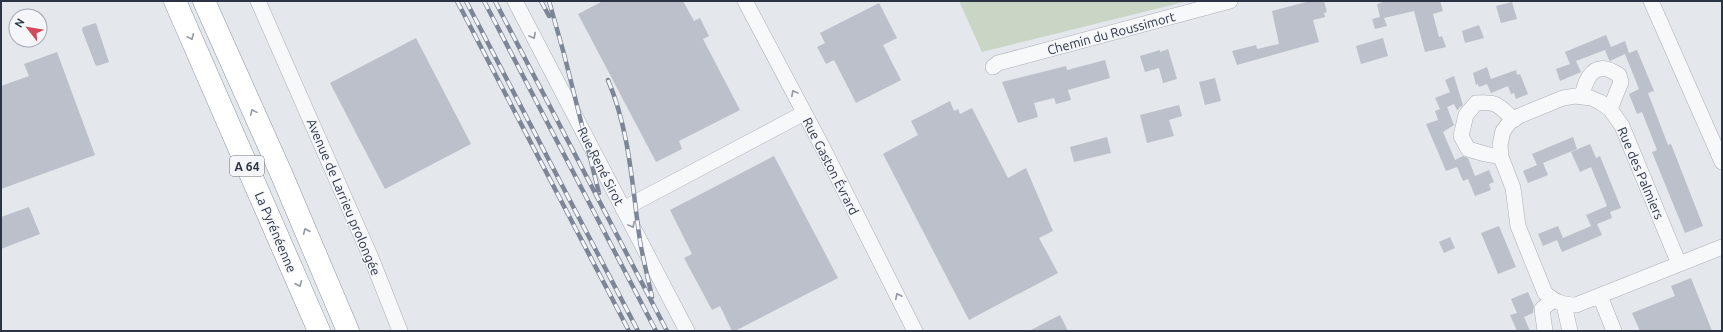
<svg xmlns="http://www.w3.org/2000/svg" width="1723" height="332" viewBox="0 0 1723 332" font-family="Ubuntu,sans-serif">
<rect width="100%" height="100%" fill="#e4e7ec"/>
<path fill="#c9d6c5" d="M959,1H1188L982,52Z"/>
<path fill="#bbc0ca" d="M603,1H683L694,21L700,18L709,36L703,39L740,110L679,141L682,149L656,162L578,14Z
M1310,1H1324L1327,12L1324,13L1325,17L1313,20L1319,42L1237,65L1232,51L1256,45L1257,49L1279,44L1272,11Z
M1386,1H1440L1443,11L1433,14L1439,37L1442,36L1446,47L1425,52L1414,11L1384,18L1387,26L1375,29L1372,19L1380,17L1377,4Z
M1512,2L1517,19L1501,23L1496,6Z
M879,3L897,38L883,45L901,80L856,103L834,60L826,64L817,47L825,43L820,33Z
M96,23L109,62L97,66L95,64L82,30L83,27Z
M1479,25L1484,38L1465,43L1462,31Z
M1606,35L1611,47L1625,41L1629,53L1637,50L1654,91L1648,93L1668,145L1671,144L1703,226L1685,233L1652,152L1657,150L1642,112L1637,114L1629,94L1639,89L1625,54L1610,61L1609,60L1605,50L1576,61L1581,72L1560,81L1556,69L1570,64L1565,52Z
M416,38L471,144L385,189L330,83Z
M1383,38L1388,56L1361,64L1356,46Z
M1168,49L1177,79L1163,83L1159,68L1145,72L1140,56L1160,50V52Z
M57,52L95,155L1,189V86L29,76L24,64Z
M1105,60L1110,78L1068,90L1071,100L1056,104L1054,98L1034,103L1038,117L1018,123L1002,82L1066,66L1067,70Z
M1487,67L1491,79L1516,70L1517,75L1520,74L1528,94L1516,99L1514,93L1511,94L1508,86L1491,93L1487,84L1479,87L1478,84L1476,85L1473,73Z
M1454,76L1463,105L1457,110L1454,104L1447,107L1454,125L1443,132L1455,160L1463,156L1468,158L1475,176L1463,181L1457,167L1446,171L1426,124L1438,120L1435,111L1440,109L1435,98L1450,92L1445,80Z
M1215,78L1221,101L1205,105L1199,82Z
M950,101L954,111L958,109L960,114L972,108L1008,178L1026,168L1053,231L1039,238L1058,273L969,320L883,154L918,135L911,121Z
M1179,105L1182,116L1169,120L1174,136L1147,143L1140,115Z
M1107,137L1111,153L1074,162L1070,147Z
M1573,137L1577,149L1543,163L1548,175L1528,183L1523,171L1537,165L1532,154Z
M1590,144L1596,158L1600,156L1621,208L1610,212L1608,206L1612,218L1597,224L1602,235L1562,252L1557,240L1543,246L1538,234L1558,226L1563,238L1591,226L1586,215L1607,206L1591,167L1580,172L1571,152Z
M774,156L838,278L735,331H732L720,306L712,310L684,258L692,254L670,210Z
M1489,170L1494,182L1489,184L1491,190L1475,196L1468,179Z
M29,207L40,234L1,249V217Z
M1499,226L1516,267L1498,274L1481,233Z
M1450,237L1455,248L1444,253L1439,242Z
M1691,278L1712,331H1640L1632,313L1675,296L1671,286Z
M1528,292L1534,306L1533,313L1524,317L1530,331H1517L1510,315L1517,313L1511,299Z
M1060,315L1068,331H1029Z"/>
<g fill="none" stroke-linecap="round" stroke-linejoin="round">
<g stroke="#a9aeb7" stroke-width="16">
<path id="minor" d="M258,1L372,260L400,331
M515,1L687,331
M745,1L824,150L915,331
M1651,1L1722,162
M993,67L998,63L1230,1
M1582,97C1584,85 1590,65 1607,69C1611,70 1615,73 1619,75L1621,82L1610,109
M1501,157L1485,154L1468,149L1461,136L1466,115L1476,103C1498,101 1499,106 1514,120
M623,209L804,113
M1679,264L1622,126L1610,109L1600,102L1591,98L1575,96L1563,98L1519,116L1510,122L1503,131L1500,145L1501,157L1513,188L1518,226L1545,293C1555,302 1563,305 1576,305L1722,247
M1600,296L1614,331
M1564,305L1570,331
M1545,331L1542,309L1553,300"/>
</g>
<g stroke="#8b94a3" stroke-width="23">
<path id="motorway" d="M175,1L319,331
M204,1L281,173L348,331"/>
</g>
<use href="#minor" stroke="#f7f8fa" stroke-width="15"/>
<use href="#motorway" stroke="#fff" stroke-width="22"/>
<g stroke="#7d8696" stroke-width="4.5">
<path id="rail" d="M457,1L629,331
M466,1L638,331
M484,1L656,331
M495,1L667,331
M541,1L549,16
M549,1L564,54L599,193
M608,80C630,132 632,186 640,241C643,259 648,278 652,297"/>
</g>
<use href="#rail" stroke="#f4f6f9" stroke-width="3" stroke-dasharray="9" stroke-linecap="butt"/>
</g>
<defs><path id="oneway-chevron" d="M-2-3.5L2.5 0L-2 3.5" fill="none" stroke-width="1.6" stroke-linecap="round" stroke-linejoin="round"/></defs>
<g stroke="#9196a0">
<use href="#oneway-chevron" transform="translate(533 36) rotate(62)"/>
<use href="#oneway-chevron" transform="translate(794 93) rotate(-118)"/>
<use href="#oneway-chevron" transform="translate(632 225) rotate(62)"/>
<use href="#oneway-chevron" transform="translate(898 296) rotate(-117)"/>
</g>
<g stroke="#959aa2">
<use href="#oneway-chevron" transform="translate(191 37) rotate(66)"/>
<use href="#oneway-chevron" transform="translate(253 112) rotate(-114)"/>
<use href="#oneway-chevron" transform="translate(306 231) rotate(-113)"/>
<use href="#oneway-chevron" transform="translate(299 284) rotate(67)"/>
</g>
<g text-anchor="middle" dominant-baseline="central" stroke-width="3" stroke-linejoin="round" paint-order="stroke">
<rect fill="#f4f6f9" stroke="#676e7b" stroke-width="1" x="230" y="156" width="34" height="20" rx="3"/>
<g font-size="12" font-weight="bold" fill="#2b3445">
<text x="247" y="166">A 64</text>
</g>
<g font-size="13" fill="#2b3445" stroke="#f4f6f9">
<text transform="translate(1111 33) rotate(-15)">Chemin du Roussimort</text>
<text transform="translate(601 166) rotate(63)">Rue René Sirot</text>
<text transform="translate(831 166) rotate(63)">Rue Gaston Évrard</text>
<text transform="translate(1641 173) rotate(67)">Rue des Palmiers</text>
<text transform="translate(344 197) rotate(67)">Avenue de Larrieu prolongée</text>
<text transform="translate(276 232) rotate(67)">La Pyrénéenne</text>
</g>
</g>
<rect width="1723" height="332" fill="none" stroke="#2b3445" stroke-width="4"/>
<g transform="translate(28 28) rotate(301)"><circle r="19" fill="#f4f6f9" stroke="#a4a8b1"/>
<path d="M0-3L7 15L0 10L-7 15Z" fill="#d1495b"/>
<text y="-6" font-size="11" font-weight="bold" text-anchor="middle" fill="#2b3445">N</text>
</g>
</svg>
